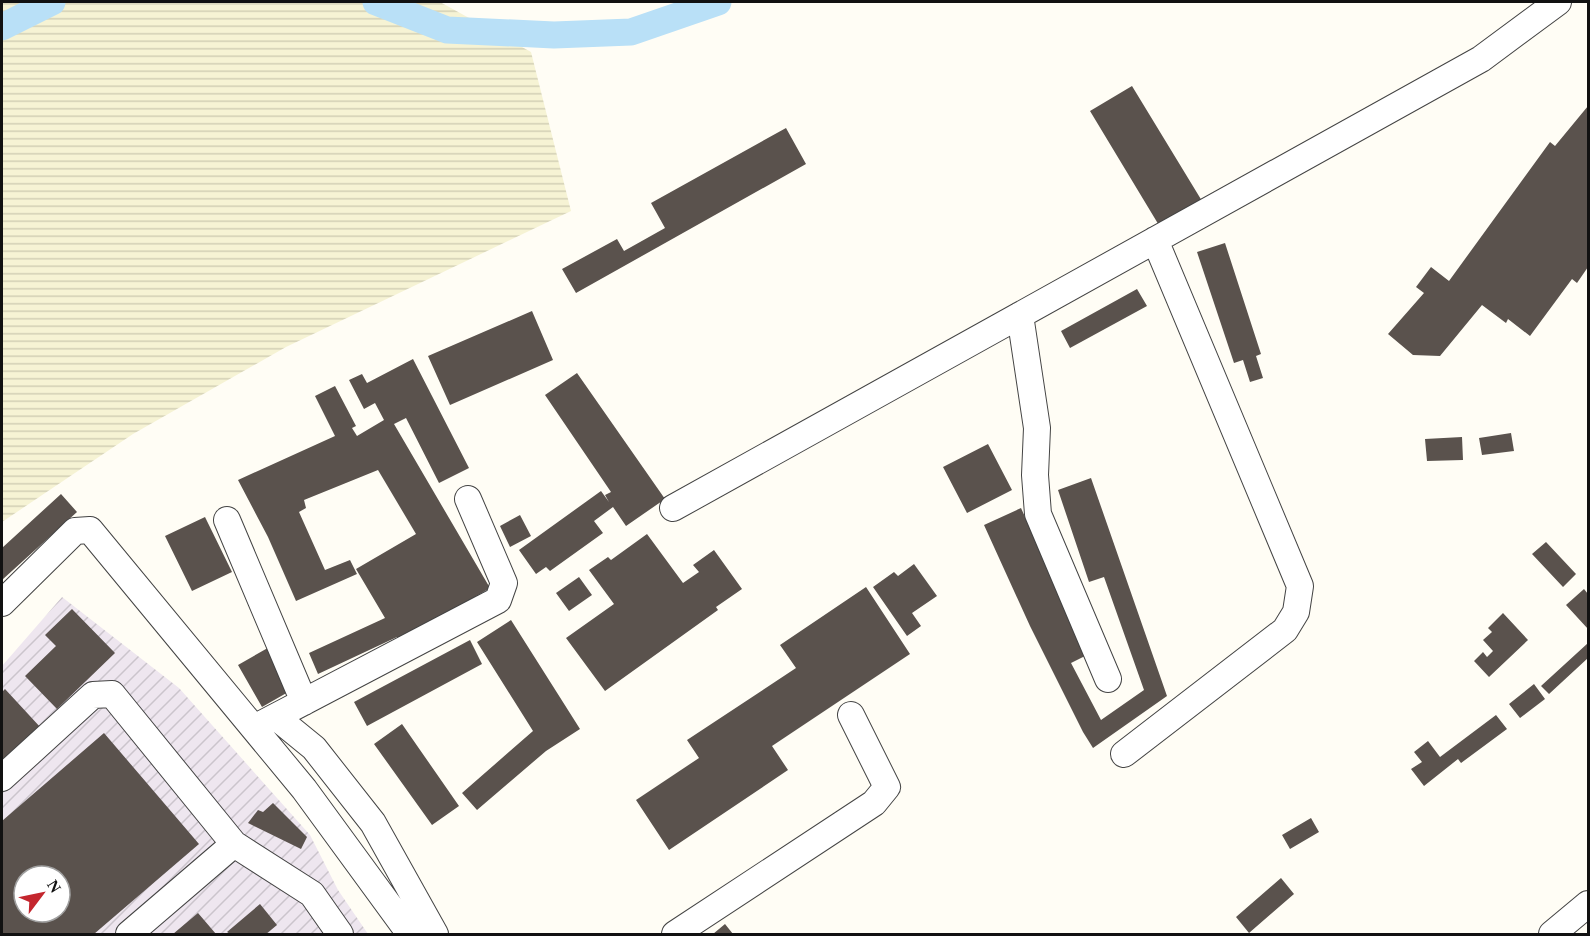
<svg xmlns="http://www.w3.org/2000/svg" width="1590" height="936" viewBox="0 0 1590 936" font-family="'Times New Roman',serif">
<defs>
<pattern id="industrial-furrows" width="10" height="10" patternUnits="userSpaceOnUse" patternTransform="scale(1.5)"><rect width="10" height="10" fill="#eee6ef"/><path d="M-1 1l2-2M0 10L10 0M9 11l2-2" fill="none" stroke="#cbc4cc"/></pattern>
<pattern id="farmland-rules" width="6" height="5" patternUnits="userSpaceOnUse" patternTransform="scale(1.5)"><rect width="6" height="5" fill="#f6f3d4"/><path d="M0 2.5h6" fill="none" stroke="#d2cfb5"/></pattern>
</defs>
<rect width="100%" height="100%" fill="#fffdf5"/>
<path fill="url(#industrial-furrows)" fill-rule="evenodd" d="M62,597L179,688L310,835L338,890L368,934H2V666ZM24,876H60V912H24Z"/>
<path fill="url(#farmland-rules)" d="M2,2H440L531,52L571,211L286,347L133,434L2,522Z"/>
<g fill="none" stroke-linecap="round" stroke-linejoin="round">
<path stroke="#b9e0f7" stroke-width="27" d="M376,2L447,30L554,35L631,32L718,2
M2,27L52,2"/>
</g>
<path fill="#5a524d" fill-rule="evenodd" d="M1132,86L1202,201L1160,227L1090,111Z
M1588,106V267L1577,283L1572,279L1530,336L1508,319L1506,323L1482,305L1440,356L1413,355L1388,334L1424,293L1416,287L1431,267L1449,281L1550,142L1555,146Z
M786,128L806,164L576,293L562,269L617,239L624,251L665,228L651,203Z
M1225,243L1261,354L1256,356L1263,378L1250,382L1243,360L1234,363L1197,252Z
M1137,289L1147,306L1070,348L1061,331Z
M532,311L553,360L450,405L428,356Z
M413,359L469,468L439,483L406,418L394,424L490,588L399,642L397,637L318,674L309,653L385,618L356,569L416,534L378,470L304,500L306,508L299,512L325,570L350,560L357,574L296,601L268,537L238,480L335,436L315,396L335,386L356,426L352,428L357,436L384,420L375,403L364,409L349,380L362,374L367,383Z
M577,373L665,499L626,526L613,507L594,521L603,533L550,571L546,567L536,574L519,550L601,491L609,502L605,495L611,492L545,395Z
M1511,433L1514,451L1482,455L1479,438Z
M1462,437L1463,460L1427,461L1425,439Z
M988,444L1012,490L967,513L943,467Z
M1091,478L1167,696L1093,748L1083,732L1030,626L984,525L1021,508L1087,655L1071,663L1101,720L1144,690L1104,577L1089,582L1058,490Z
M61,494L77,512L2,580V548Z
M520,515L531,536L510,547L500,526Z
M205,517L232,572L192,591L165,536Z
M647,534L683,583L699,572L693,565L714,550L742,589L716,607L718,610L605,691L566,638L614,604L589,570L608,557L611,560Z
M1546,542L1576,574L1563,587L1532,554Z
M914,564L937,596L912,613L921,626L907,636L873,587L894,572L898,576Z
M579,577L592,595L569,611L556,593Z
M866,587L910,654L772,746L788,770L669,850L636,800L699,758L687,740L796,668L780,645Z
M1584,589L1588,594V629L1566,605Z
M72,609L115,653L57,709L25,676L56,646L45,635Z
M1503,613L1528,640L1489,677L1474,661L1483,652L1487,657L1493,651L1483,640L1492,632L1488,628Z
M511,620L580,729L546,751L477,810L462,793L533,731L477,642Z
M470,640L482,664L367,726L354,702Z
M1588,643V658L1549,694L1541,686Z
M273,645L297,687L262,707L238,665Z
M1534,684L1545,699L1520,718L1509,704Z
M5,689L41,728L2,761V692Z
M1496,715L1507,729L1461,763L1458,759L1424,786L1411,769L1422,762L1414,752L1428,741L1440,757Z
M402,724L459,806L432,825L374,744Z
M104,733L199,844L94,934H2V821ZM24,876H60V912H24Z
M273,803L307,837L301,849L248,823L258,810L263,812Z
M1311,818L1319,832L1290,849L1282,835Z
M1281,878L1294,894L1249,933L1236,917Z
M260,904L277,925L266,934H230L227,932Z
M198,913L216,934H173Z
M725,924L733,934H713Z"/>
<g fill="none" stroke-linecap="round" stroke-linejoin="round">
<g stroke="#444" stroke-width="28">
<path id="minor" d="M1020,315L1037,428L1035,475L1038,514L1108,679
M673,508L1481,59L1558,2
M227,520L304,702
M2,603L75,531L90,530L304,789L410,934
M276,717L314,748L373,823L435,934
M254,728L498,600L504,583L468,499
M1124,754L1285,630L1296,612L1300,586L1155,240
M2,778L93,695L112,694L234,844L312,894L340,934
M129,934L234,844
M675,934L874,803L887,787L851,715
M1552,934L1588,904"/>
</g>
<use href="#minor" stroke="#fff" stroke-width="26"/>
</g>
<rect width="1590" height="936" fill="none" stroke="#111111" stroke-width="6"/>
<g transform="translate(42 894) rotate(58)"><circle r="28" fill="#ffffff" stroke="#a0a0a0" stroke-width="1.5"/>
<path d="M0-4.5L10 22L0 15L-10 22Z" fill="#c4262e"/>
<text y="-9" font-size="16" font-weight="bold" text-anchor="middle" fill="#111111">N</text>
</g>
</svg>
